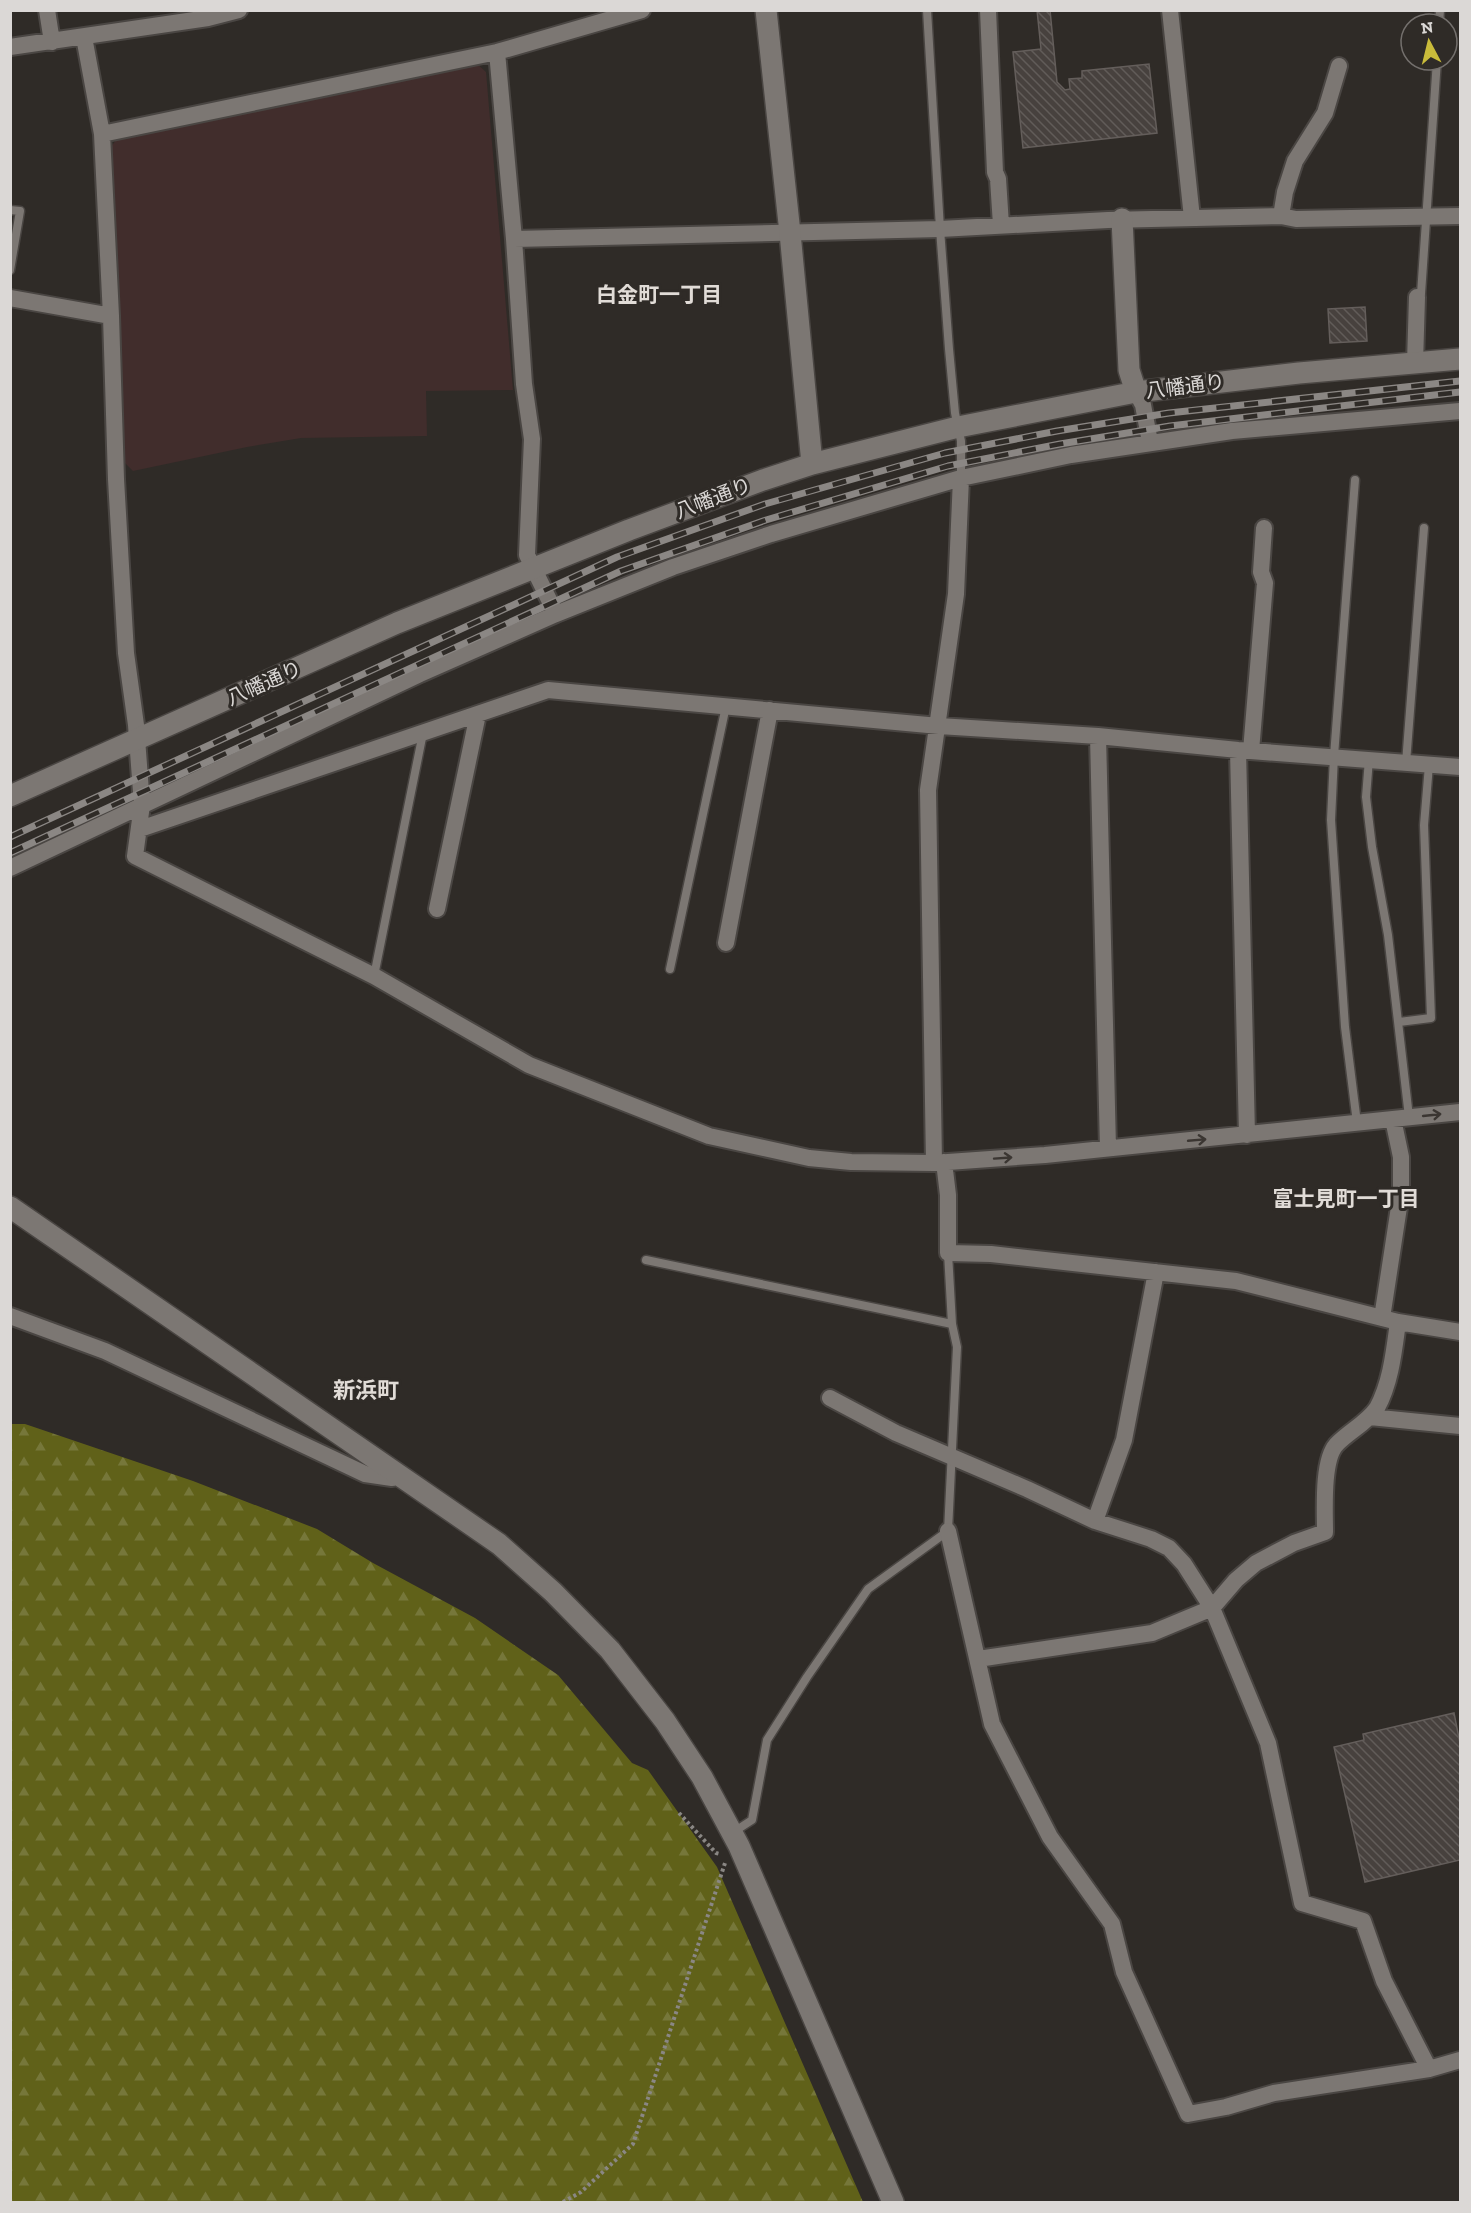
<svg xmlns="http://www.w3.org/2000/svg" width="1471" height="2213" viewBox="0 0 1471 2213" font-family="'Zilla Slab','Noto Sans JP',serif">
<defs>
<pattern id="forest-firs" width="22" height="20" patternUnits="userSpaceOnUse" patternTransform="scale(1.5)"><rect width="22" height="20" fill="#606119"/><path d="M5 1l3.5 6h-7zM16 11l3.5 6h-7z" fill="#76773a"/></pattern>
<pattern id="building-back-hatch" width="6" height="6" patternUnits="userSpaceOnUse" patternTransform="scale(1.5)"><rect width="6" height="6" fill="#47413e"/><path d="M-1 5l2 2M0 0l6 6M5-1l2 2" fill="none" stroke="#615c59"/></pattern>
</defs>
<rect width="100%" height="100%" fill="#2f2b27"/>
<path fill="#412d2c" d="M476,63L486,72L513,390L426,391L427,436L301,438L247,447L133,471L123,461L110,148L119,136Z"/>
<path fill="url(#forest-firs)" d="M11,1424H25L193,1481L317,1529L373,1563L475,1618L558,1675L632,1763L648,1770L717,1867L863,2202H11Z"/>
<path fill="url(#building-back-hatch)" stroke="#645e5b" stroke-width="1.5" d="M1037,10H1050L1057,82L1065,90L1070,89L1069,79L1082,78V71L1149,64L1157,133L1023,148L1013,52L1041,49Z
M1365,307L1367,341L1330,343L1328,309Z
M1454,1713L1460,1743V1860L1365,1882L1334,1747L1364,1740L1363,1734Z"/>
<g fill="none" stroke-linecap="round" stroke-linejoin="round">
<g stroke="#4a4643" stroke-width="11">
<path id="service" d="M927,10L940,229L949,349L955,413L961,441V478
M1439,24L1440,10
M10,210L20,211L10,270
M1417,297L1421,294L1437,60
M1355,480L1334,756L1331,820L1345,1027L1357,1123
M1369,759L1366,797L1372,847L1388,935L1409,1117
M1406,763L1424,528
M670,969L726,706
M374,976L423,733
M1399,1022L1431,1018L1424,825L1429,765
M646,1260L952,1324
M732,1833L752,1820L767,1740L807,1677L868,1589L948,1531L957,1347L952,1324L948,1253"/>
</g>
<g stroke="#4a4643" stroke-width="20">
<path id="minor" d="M47,10L52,42
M988,10L995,172L998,179L1001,225
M1170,10L1192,218
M84,37L102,134L111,316L116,479L126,653L136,725L142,805L135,856L374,976L529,1065L709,1136L809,1158L851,1162L934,1163L1045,1155L1460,1112
M10,47L208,18L239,10
M497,52L514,239L940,229L1108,220L1281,216L1296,219L1460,216
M102,134L497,52L642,10
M1281,216L1285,192L1295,161L1325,113L1339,66
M514,239L524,384L532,439L527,555L556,614
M10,298L111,316
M1415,363L1417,297
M1136,392L1143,405L1150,442
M1098,736L1108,1148
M1238,750L1247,1135
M1251,751L1265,583L1261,572L1264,528
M140,829L548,690L939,726L1098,736L1238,750L1460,767
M10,868L420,674L556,614L673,567L771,534L961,478L1071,455L1232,431L1460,411
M437,909L478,714
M726,943L770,710
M944,1162L948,1195V1253L991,1254L1236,1281L1398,1322L1460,1332
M934,1163L928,790L956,594L961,478
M10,1316L105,1351L365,1474L392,1478L398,1473
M1382,1318L1401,1194V1157L1393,1119
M830,1398L896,1433L1027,1489L1095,1521L1151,1539L1169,1548L1184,1564L1212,1608L1268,1743L1302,1903L1363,1921L1384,1981L1429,2069
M1370,1417L1460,1426
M1095,1521L1124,1440L1156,1272
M948,1531L992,1724L1050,1837L1112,1924L1124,1972L1188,2114L1226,2107L1274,2093L1429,2069L1460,2060
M978,1659L1152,1633L1212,1608L1236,1580L1256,1563L1294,1543L1325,1532C1325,1511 1322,1461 1336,1445C1348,1432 1367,1423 1377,1408C1391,1382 1394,1351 1398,1322"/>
</g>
<g stroke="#4a4643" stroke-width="24">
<path id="tertiary" d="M766,10L790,233L812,464
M1122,219L1129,370L1136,392
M10,796L397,623L629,530L763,480L812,464L958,427L1136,392L1299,373L1460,359
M10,1207L499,1544L553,1592L610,1650L665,1721L702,1777L739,1846L893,2202"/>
</g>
<path stroke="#8a8784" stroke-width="4" stroke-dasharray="3 3" stroke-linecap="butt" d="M679,1813L716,1853L720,1854
M563,2202L581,2192L633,2144L725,1863"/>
<use href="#service" stroke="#7c7773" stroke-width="8"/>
<use href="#minor" stroke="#7c7773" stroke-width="16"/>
<use href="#tertiary" stroke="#7c7773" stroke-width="21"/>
<g stroke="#8b8784" stroke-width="7">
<path id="rail" d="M10,837L617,557L765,504L945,453L1057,431L1169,413L1460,381
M10,853L621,571L766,520L948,466L1060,444L1170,426L1460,392"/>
</g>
<use href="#rail" stroke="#2f2b27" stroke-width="4.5" stroke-dasharray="14" stroke-linecap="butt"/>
</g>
<defs><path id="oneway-shaft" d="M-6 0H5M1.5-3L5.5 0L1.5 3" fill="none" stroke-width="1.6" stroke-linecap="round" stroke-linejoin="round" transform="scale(1.5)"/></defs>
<g stroke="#3b3632">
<use href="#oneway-shaft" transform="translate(1432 1115) rotate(-6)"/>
<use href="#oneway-shaft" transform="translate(1197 1140) rotate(-5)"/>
<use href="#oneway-shaft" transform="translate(1003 1158) rotate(-4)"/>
</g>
<g text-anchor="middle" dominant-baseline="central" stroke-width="6" stroke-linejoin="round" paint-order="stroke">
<g font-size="20" fill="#dbd8d6" stroke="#2f2b27">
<text transform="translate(1185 386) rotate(-7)">八幡通り</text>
<text transform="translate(713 498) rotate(-21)">八幡通り</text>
<text transform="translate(264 683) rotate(-24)">八幡通り</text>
</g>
<g font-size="21" font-weight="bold" fill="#e1dcd7" stroke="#2f2b27">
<text x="659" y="294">白金町一丁目</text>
<text x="1346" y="1198">富士見町一丁目</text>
</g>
<g font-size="22" font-weight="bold" fill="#e1dcd7" stroke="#2f2b27">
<text x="366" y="1390">新浜町</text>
</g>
</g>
<rect width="1471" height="2213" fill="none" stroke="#dbd8d6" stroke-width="24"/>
<g transform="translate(1429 42) rotate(353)"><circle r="28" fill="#2f2b27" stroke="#74706d" stroke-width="1.5"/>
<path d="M0-4.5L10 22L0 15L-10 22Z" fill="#c9bb3a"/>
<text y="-9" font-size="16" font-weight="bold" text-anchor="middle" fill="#dbd8d6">N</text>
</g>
</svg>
